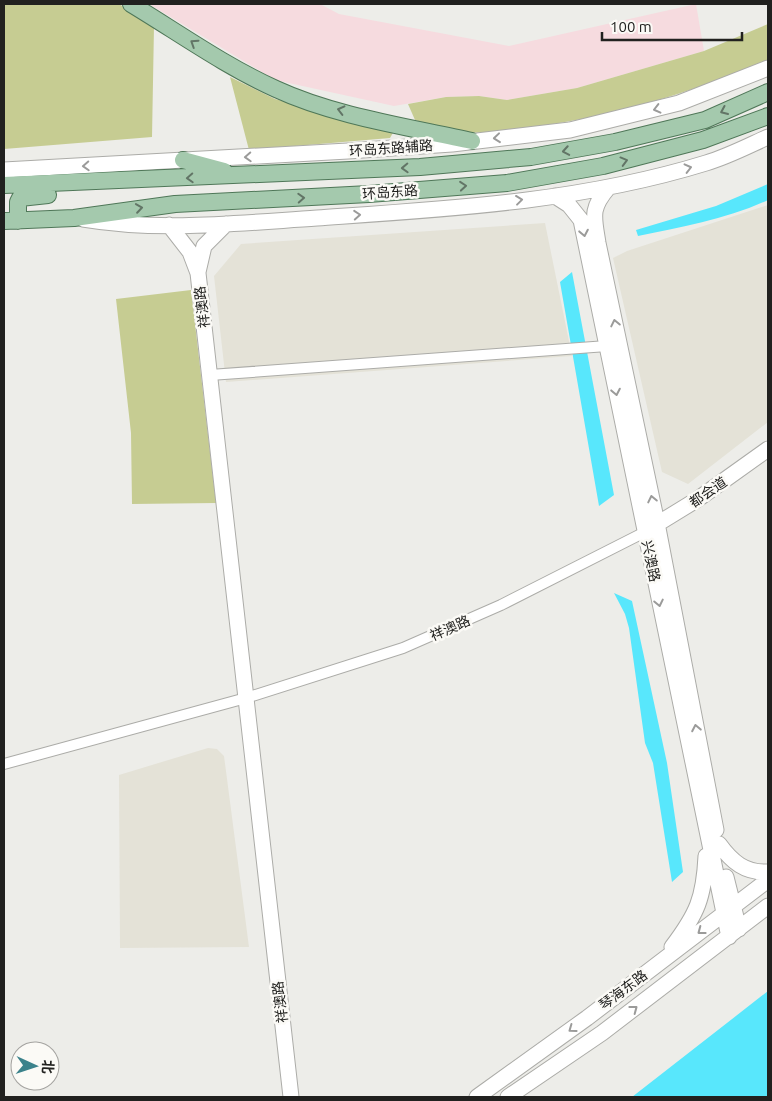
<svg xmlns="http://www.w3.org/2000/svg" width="772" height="1101" viewBox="0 0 772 1101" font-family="Ubuntu,'Noto Sans SC',sans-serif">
<rect width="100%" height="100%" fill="#edede9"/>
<path fill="#e4e2d7" d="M768,205V422L688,484L662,472L613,258L627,251Z
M545,223L572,356L226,382L214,276L241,244Z
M208,748L217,749L224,756L249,947L120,948L119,775Z"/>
<path fill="#f6dbdf" d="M149,4H320L339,14L509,46L696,4L704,51L577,88L507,100L479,96L446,97L394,106L275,80Z"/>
<path fill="#c6cc92" d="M4,4H119L154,26L152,137L4,149Z
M768,24V60C684,95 614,117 524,128C504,131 467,135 448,131C437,128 426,123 415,120L408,104L446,97L479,96L507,100L577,88L704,51Z
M230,77L275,99L394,131L390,138L249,150Z
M191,290L216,503L132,504L131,433L116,299Z"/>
<path fill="#58e7fc" d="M768,184V200C728,219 681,227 638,236L636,230L716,206Z
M572,272L614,495L599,506L560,282Z
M614,593L632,601L667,763L683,872L672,882L653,763L645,743L629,628L625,614Z
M768,991V1097H632Z"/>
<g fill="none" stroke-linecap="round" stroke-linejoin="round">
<g stroke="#acaca8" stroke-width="12">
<path id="street" d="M210,375L607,346
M4,764L246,698L403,648L501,605L645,532"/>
</g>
<g stroke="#acaca8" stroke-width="17">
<path id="secondary" d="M4,170L348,151L452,144L570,130L679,103L768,68
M608,188C590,209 594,217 598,243L657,523L716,830
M555,196L569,205L581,220L729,937
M83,219C160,232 240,223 317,218C447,209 580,202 706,163C727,157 748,146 768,137
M169,225L190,252L198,273L291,1097
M198,272L204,246L226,224
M649,529L698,499L768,449
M719,844C732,862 745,873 768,872
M726,877L739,929
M672,947C697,914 704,898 706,856
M477,1097L587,1018L768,880
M508,1097L602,1033L768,906"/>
</g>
<g stroke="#4f7758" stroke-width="18">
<path id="primary" d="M131,4C179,33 225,66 276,89C334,116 409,127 472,141
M183,160L224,171
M4,185L420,167L531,157L615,142L705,120L768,92
M4,221L74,218L175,204L369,194L507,183L603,166L703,140L768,116
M18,221V202L20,198L48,195"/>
</g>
<use href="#street" stroke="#fff" stroke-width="10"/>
<use href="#secondary" stroke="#fff" stroke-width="15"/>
<use href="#primary" stroke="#a4c9ad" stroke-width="16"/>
</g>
<defs><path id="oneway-chevron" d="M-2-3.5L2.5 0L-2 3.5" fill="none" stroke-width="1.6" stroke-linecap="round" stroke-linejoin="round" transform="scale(1.25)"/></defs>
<g stroke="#627566">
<use href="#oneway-chevron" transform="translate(194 43) rotate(-147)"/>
<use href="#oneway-chevron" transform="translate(341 110) rotate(-166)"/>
<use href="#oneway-chevron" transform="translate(724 111) rotate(156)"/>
<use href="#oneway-chevron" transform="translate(566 151) rotate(170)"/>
<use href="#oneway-chevron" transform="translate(624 161) rotate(-15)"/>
<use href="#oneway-chevron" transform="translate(405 168) rotate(178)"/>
<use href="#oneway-chevron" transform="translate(190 178) rotate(177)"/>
<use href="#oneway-chevron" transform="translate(463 186) rotate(-5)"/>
<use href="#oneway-chevron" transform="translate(301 198) rotate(-3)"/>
<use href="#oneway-chevron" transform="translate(139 208) rotate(-8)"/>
</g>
<g stroke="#9b9b9a">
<use href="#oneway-chevron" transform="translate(657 109) rotate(166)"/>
<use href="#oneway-chevron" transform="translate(497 138) rotate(174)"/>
<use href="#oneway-chevron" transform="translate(248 157) rotate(177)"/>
<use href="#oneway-chevron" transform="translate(86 166) rotate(177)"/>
<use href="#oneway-chevron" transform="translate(688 168) rotate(-14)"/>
<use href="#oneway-chevron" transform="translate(519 200) rotate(-7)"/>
<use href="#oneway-chevron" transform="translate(357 215) rotate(-4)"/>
<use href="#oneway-chevron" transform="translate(584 233) rotate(79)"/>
<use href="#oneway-chevron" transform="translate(615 323) rotate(-102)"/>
<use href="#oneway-chevron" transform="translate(616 392) rotate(79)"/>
<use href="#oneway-chevron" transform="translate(652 499) rotate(-102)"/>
<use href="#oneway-chevron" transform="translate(659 603) rotate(78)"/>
<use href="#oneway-chevron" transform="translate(696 728) rotate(-101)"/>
<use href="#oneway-chevron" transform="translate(701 931) rotate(143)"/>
<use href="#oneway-chevron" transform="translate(634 1009) rotate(-37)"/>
<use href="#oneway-chevron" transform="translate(572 1029) rotate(144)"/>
</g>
<g text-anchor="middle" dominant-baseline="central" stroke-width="5" stroke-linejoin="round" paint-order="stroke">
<g font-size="14" fill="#21211f" stroke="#fbfaf6">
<text transform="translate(391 148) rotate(-4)">环岛东路辅路</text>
<text transform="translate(390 192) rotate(-4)">环岛东路</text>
<text transform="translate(202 307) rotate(-97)">祥澳路</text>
<text transform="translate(708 492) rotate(-34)">都会道</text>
<text transform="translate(651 561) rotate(78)">兴澳路</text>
<text transform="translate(450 628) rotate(-24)">祥澳路</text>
<text transform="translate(623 990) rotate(-37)">琴海东路</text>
<text transform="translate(280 1002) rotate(-97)">祥澳路</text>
</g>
</g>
<rect width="772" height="1101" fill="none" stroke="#21211f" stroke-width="10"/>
<g transform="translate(35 1066) rotate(93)"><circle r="24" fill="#fbfaf6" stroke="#a4a3a0"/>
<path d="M0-4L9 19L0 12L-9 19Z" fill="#3b828b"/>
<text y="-8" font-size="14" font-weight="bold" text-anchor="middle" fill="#21211f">北</text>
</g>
<path d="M602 32v8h140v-8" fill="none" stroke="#21211f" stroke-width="2.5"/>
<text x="610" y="32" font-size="15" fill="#21211f" stroke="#fbfaf6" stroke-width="4" paint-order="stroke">100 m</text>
</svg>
